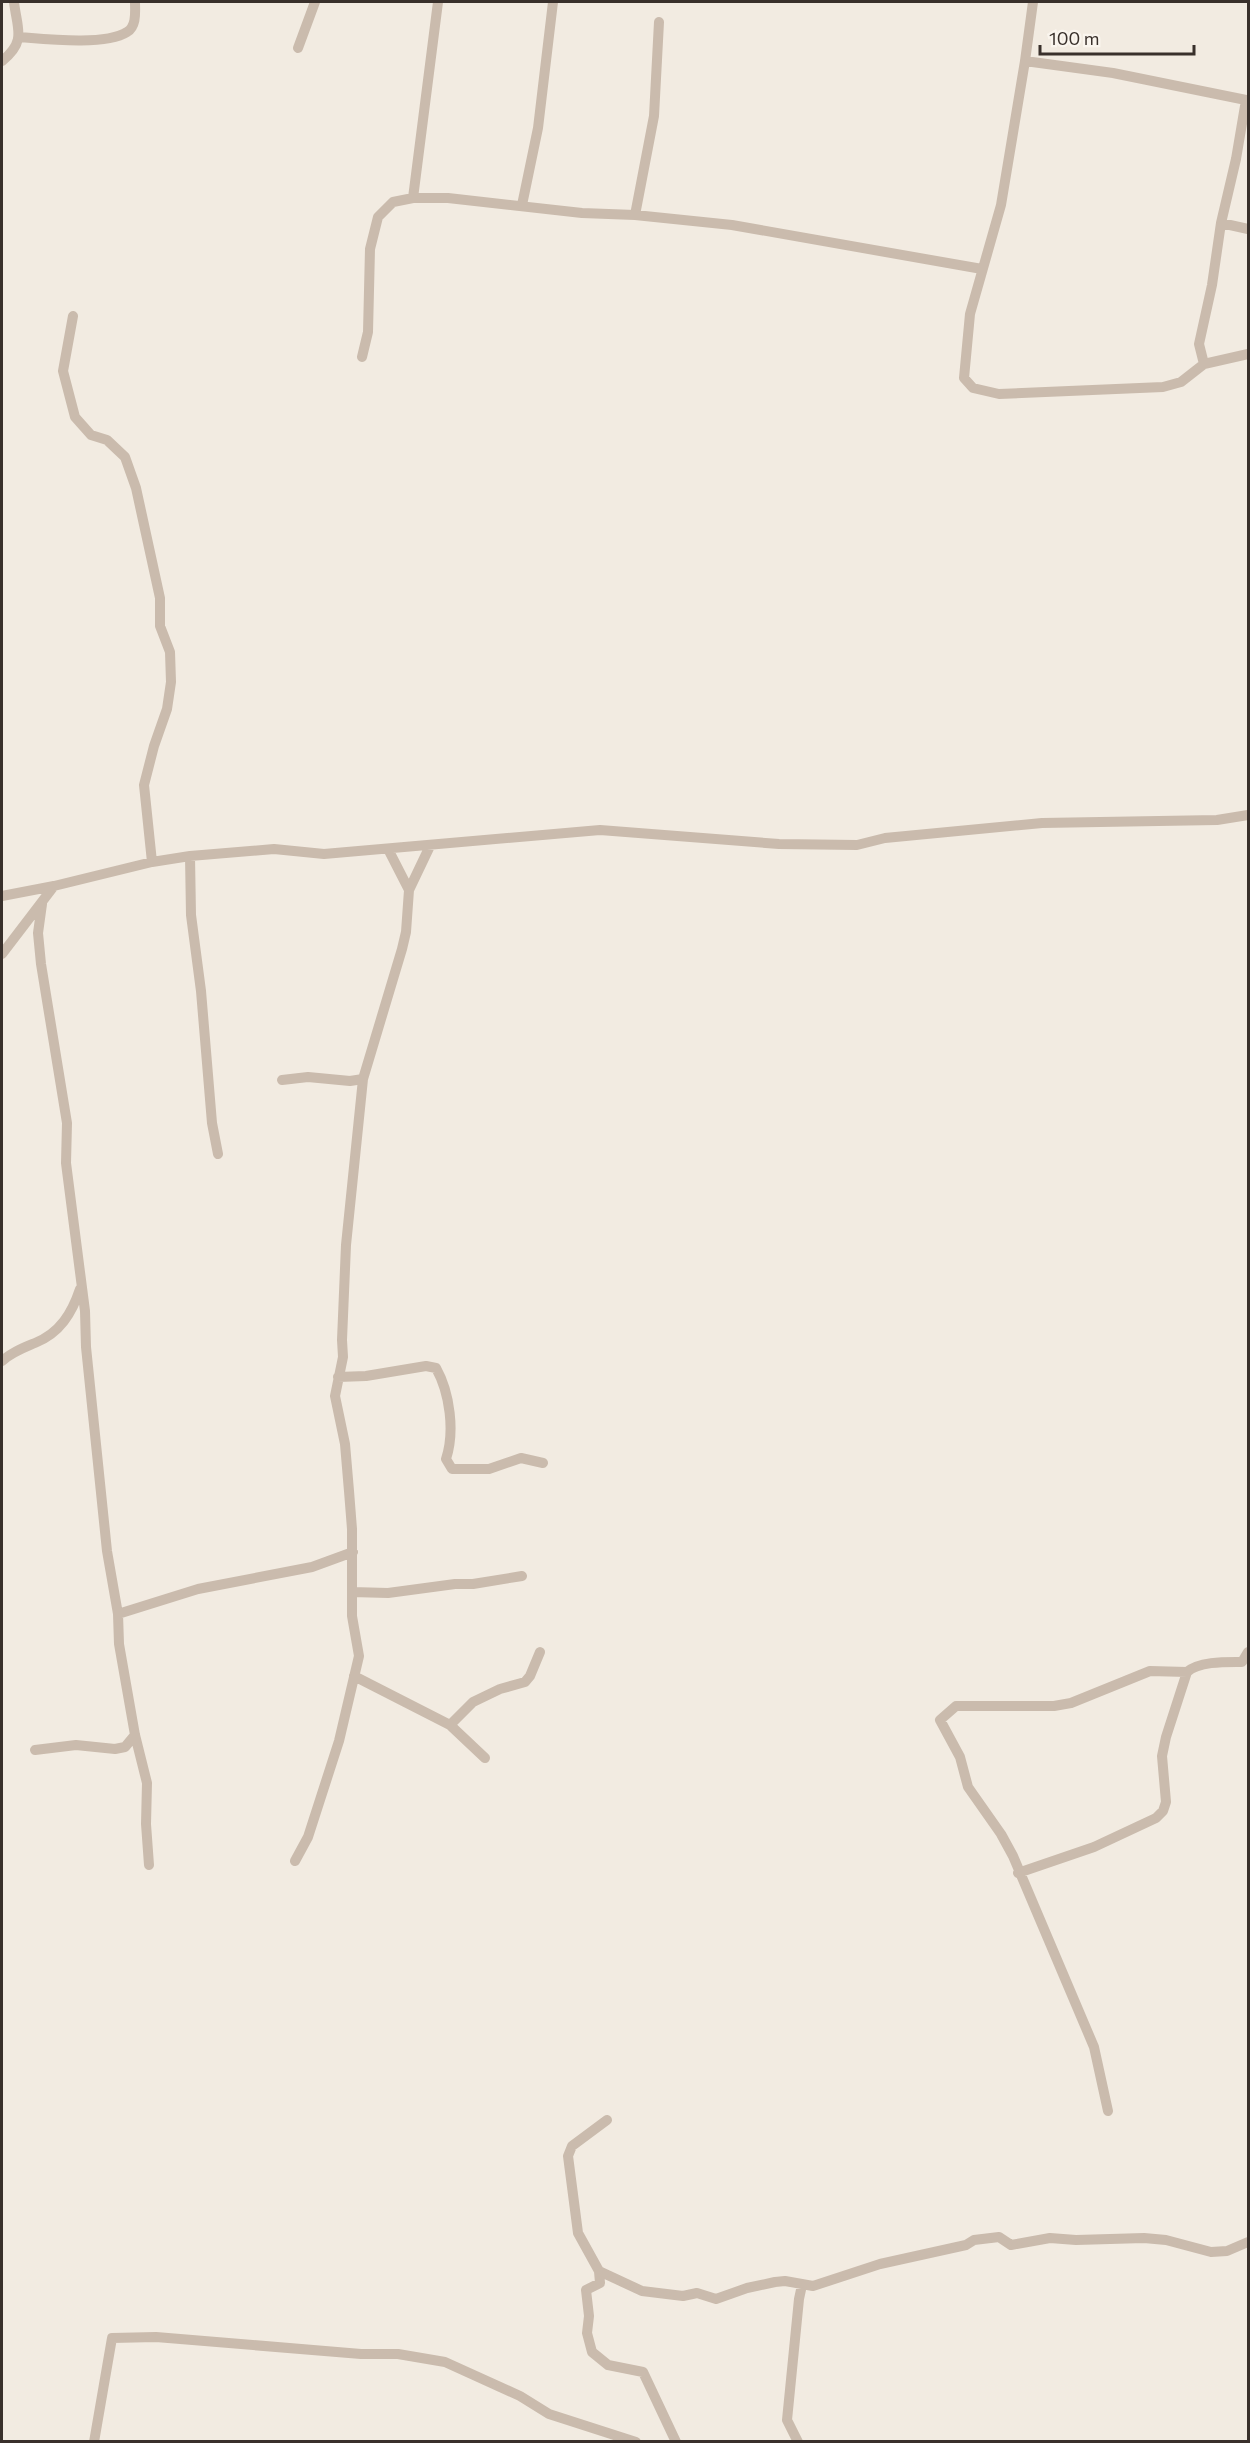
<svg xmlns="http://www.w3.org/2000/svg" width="1250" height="2443" viewBox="0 0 1250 2443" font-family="Commissioner,sans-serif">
<rect width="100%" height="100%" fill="#f2ebe1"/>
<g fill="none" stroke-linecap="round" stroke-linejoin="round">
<path stroke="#cabbad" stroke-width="10" d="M1033,2L1025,61L1001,205L970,314L964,378L973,388L999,394L1163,387L1181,382L1204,364L1248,354
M19,37C45,39 105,46 127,32C137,26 135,11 135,2
M298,48L315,2
M2,61C27,41 17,29 14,2
M1025,61L1113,73L1246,100
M413,198L438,2
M522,205L538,128L553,2
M635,215L654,116L659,22
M1221,223L1248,229
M73,316L63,371L75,417L91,435L107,440L125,457L136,488L160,598V626L170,652L171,682L167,709L154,746L144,785L152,862
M362,357L368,332L370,249L378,217L393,202L413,198H448L582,213L635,215L732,225L982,269
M1204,364L1199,344L1212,285L1221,223L1236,159L1246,100H1248
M388,849L409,890
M190,856L191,915L201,991L212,1123L218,1154
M2,896L54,886L152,862L190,856L274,849L324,854L600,830L779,844L857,845L885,838L1042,823L1217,820L1248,815
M42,904L38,933L41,964L67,1123L66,1163L85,1311L86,1347L107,1551L118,1614L119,1644L135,1735L147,1783L146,1824L149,1865
M2,954L54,886
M282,1080L308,1077L350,1081L363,1079
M2,1361C12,1352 23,1348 35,1343C60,1333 72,1313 80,1289
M338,1377L366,1376L426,1366L436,1368C450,1393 455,1432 446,1459L452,1469H489L521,1458L543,1463
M352,1592L388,1593L455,1584H473L522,1576
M118,1614L198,1589L312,1567L353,1552
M354,1676L450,1725L485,1758
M450,1725L473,1702L500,1689L525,1682L530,1676L540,1652
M35,1750L76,1745L115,1749L125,1747L135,1735
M295,1861L308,1837L339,1741L359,1656L352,1616V1529L349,1491L345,1444L335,1396L343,1357L342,1340L346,1245L363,1079L402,949L406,932L409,890L430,846
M1018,1873L1094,1847L1156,1818L1163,1811L1166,1802L1162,1756L1166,1737L1187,1672C1199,1661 1227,1662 1242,1662L1248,1652
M1108,2111L1094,2047L1013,1856L1001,1834L968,1787L960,1757L940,1720L956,1706H1054L1071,1703L1150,1671L1187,1672
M607,2120L572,2146L568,2156L578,2233L599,2271L600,2283L586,2290L589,2316L587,2333L592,2352L608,2365L643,2372L676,2442
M599,2271L642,2291L683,2296L697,2293L716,2299L747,2288L775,2282L785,2281L813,2286L880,2264L966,2245L974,2240L999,2237L1011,2245L1050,2238L1076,2240L1144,2238L1166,2240L1211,2252L1227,2251L1248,2242
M94,2442L112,2338L156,2337L361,2354H398L445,2362L520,2396L549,2414L636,2442
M798,2442L787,2420L799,2299L802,2285"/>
</g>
<rect width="1250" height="2443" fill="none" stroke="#39302b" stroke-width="6"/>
<path d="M1040 45v9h154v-9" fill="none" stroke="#39302b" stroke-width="3"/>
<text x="1049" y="45" font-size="18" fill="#39302b" stroke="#faf5ee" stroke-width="4.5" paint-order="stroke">100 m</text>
</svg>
